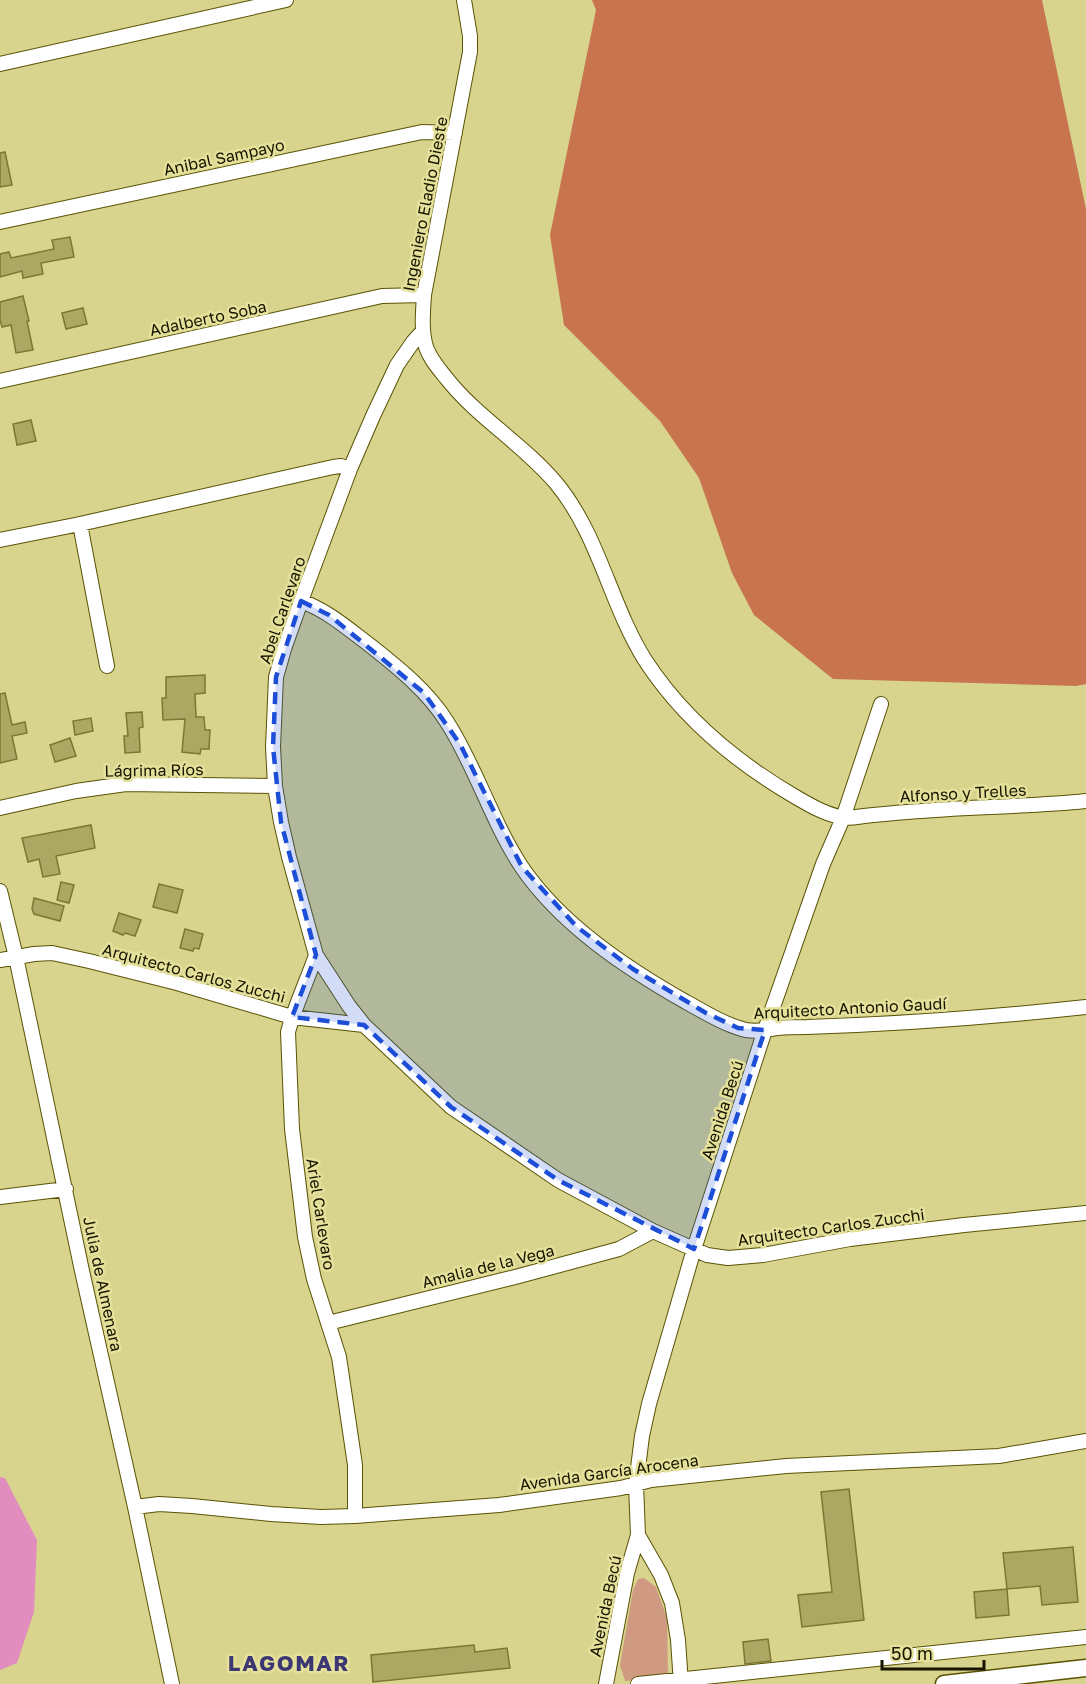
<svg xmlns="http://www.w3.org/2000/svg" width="1086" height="1684" viewBox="0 0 1086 1684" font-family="'Golos Text',sans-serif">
<rect width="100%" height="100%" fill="#d8d38d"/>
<path fill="#d09a82" d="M644,1578L656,1587L667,1618L668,1676L625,1681L620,1665L633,1590L638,1579Z"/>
<path fill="#c8754f" d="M592,0H1042L1086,209V684L1076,686L833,679L754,615L732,573L699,478L660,421L564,325L550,235L596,10Z"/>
<path fill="#e18ebe" d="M0,1477L5,1478L37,1540L34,1612L17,1663L0,1670Z"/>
<path fill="#aca763" stroke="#7c7733" stroke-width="1.5" d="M5,152L12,185L0,187V153Z
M70,237L74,257L41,263L43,274L23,278L22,271L0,277V254L9,252L11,258L54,249L52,240Z
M23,296L29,321H27L33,350L16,353L11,325L2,327L0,320V302Z
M83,308L87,324L66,329L62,313Z
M31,420L36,441L17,445L13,424Z
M205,675V693L195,694L196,717H204L205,730H210L209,749H201L200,754L182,752L185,719L163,720L162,698H166V677Z
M5,693L12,725L25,722L27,733L12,736L17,759L0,763V694Z
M142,712L143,727L139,728L140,752L125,753L124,736H128L126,713Z
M91,718L93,731L75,735L73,721Z
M70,738L76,756L55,762L50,745Z
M91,825L95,848L56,856L60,874L43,877L39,859L28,862L22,838Z
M61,882L74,885L69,903L57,900Z
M159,884L183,890L177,913L153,907Z
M34,898L64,906L60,921L34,914L32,909Z
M119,913L141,920L135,936L125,933L123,935L113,931Z
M185,929L203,934L199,949L194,948L193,951L180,948Z
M849,1489L864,1620L802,1627L798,1595L832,1592L821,1492Z
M1073,1547L1078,1602L1042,1605L1040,1586L1007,1589L1003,1553Z
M1007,1589L1009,1615L976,1618L974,1592Z
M768,1639L771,1661L745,1664L743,1642Z
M474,1645L475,1652L507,1648L510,1668L373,1682L371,1655Z"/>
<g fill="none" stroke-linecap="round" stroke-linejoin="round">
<g stroke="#595305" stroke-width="16">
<path id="minor" d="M464,0L470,36V52L424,295C423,312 421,330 426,347C430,359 439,369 447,379C478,418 523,444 556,483C599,535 610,604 645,660C682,717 736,762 794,796C808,804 824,814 841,817C848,819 857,817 864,816C883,814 902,812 921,811C976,806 1031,807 1086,801
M0,64L286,0
M0,222L422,132L455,133
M423,331L413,342L397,365L373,416L350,469L301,601L284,649L276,677L273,747L275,786L281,822L289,857L316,955L349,1006L364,1025L451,1107L558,1180L653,1231L707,1255L728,1258L763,1255L850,1239L964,1225L1086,1213
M0,381L382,296L424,295
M80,524L107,666
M0,540L80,524L333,467L341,466L350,469
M301,601C326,610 346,627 367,643C396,666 427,690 447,722C476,767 491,820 521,866C560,924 626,968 686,1002C703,1011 721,1023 739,1028C752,1033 764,1030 778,1028C787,1027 797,1027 807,1027C900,1024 993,1017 1086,1007
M0,808L76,791L126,784L275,786
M0,891L16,957L82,1271L135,1507L172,1684
M316,955C307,981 295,1006 288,1032L292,1129L305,1237L314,1279L339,1357L355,1465V1516
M0,960L34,954L52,953L89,961L177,983L292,1017L364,1025
M0,1197L66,1189
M328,1323L519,1276L619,1249L653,1231
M135,1507L159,1504L192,1506L271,1514L321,1517L355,1516L499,1505L621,1488L651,1480L786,1466L999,1456L1086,1441
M606,1684L627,1573L638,1535
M638,1684L1086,1637
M681,1684L678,1640L672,1603L661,1575L638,1535L636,1484L642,1436L649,1404L694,1249L765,1030L823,864L843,818L881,704"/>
</g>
<g stroke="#595305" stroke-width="19">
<path id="major" d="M944,1684L1086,1668"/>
</g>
<use href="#minor" stroke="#fff" stroke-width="14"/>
<use href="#major" stroke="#fff" stroke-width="16"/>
</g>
<path fill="#1d4ed8" fill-opacity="0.2" stroke="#1d4ed8" stroke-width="4.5" stroke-dasharray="12 8" stroke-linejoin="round" d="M301,601L329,615L424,693L460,744L522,867L577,927L633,969L706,1013L738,1028L765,1030L694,1249L558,1180L451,1107L364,1025L292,1017L316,955L281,822L273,747L276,677Z"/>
<g text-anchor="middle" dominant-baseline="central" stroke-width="5" stroke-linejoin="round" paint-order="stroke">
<g font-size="16" fill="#171500" stroke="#e5e09a">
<text transform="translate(224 157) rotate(-12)">Anibal Sampayo</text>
<text transform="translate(425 204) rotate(-79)">Ingeniero Eladio Dieste</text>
<text transform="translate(208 318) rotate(-12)">Adalberto Soba</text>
<text transform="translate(282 610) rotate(-71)">Abel Carlevaro</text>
<text transform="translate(154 770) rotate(-1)">Lágrima Ríos</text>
<text transform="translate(963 793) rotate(-3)">Alfonso y Trelles</text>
<text transform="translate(194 973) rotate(15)">Arquitecto Carlos Zucchi</text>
<text transform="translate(850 1008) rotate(-3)">Arquitecto Antonio Gaudí</text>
<text transform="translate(722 1110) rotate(-72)">Avenida Becú</text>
<text transform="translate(321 1214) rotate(81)">Ariel Carlevaro</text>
<text transform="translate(831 1227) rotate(-8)">Arquitecto Carlos Zucchi</text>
<text transform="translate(488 1266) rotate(-14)">Amalia de la Vega</text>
<text transform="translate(103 1284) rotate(78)">Julia de Almenara</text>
<text transform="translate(609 1472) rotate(-8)">Avenida García Arocena</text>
<text transform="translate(605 1606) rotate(-78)">Avenida Becú</text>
</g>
<g font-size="22" font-weight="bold" letter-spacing="1.5" fill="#3c3773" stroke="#e5e09a">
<text x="289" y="1662">LAGOMAR</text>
</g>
</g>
<path d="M882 1660v9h102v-9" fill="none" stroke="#171500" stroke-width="3"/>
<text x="891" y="1660" font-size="18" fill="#171500" stroke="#e5e09a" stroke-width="4.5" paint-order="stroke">50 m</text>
</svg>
